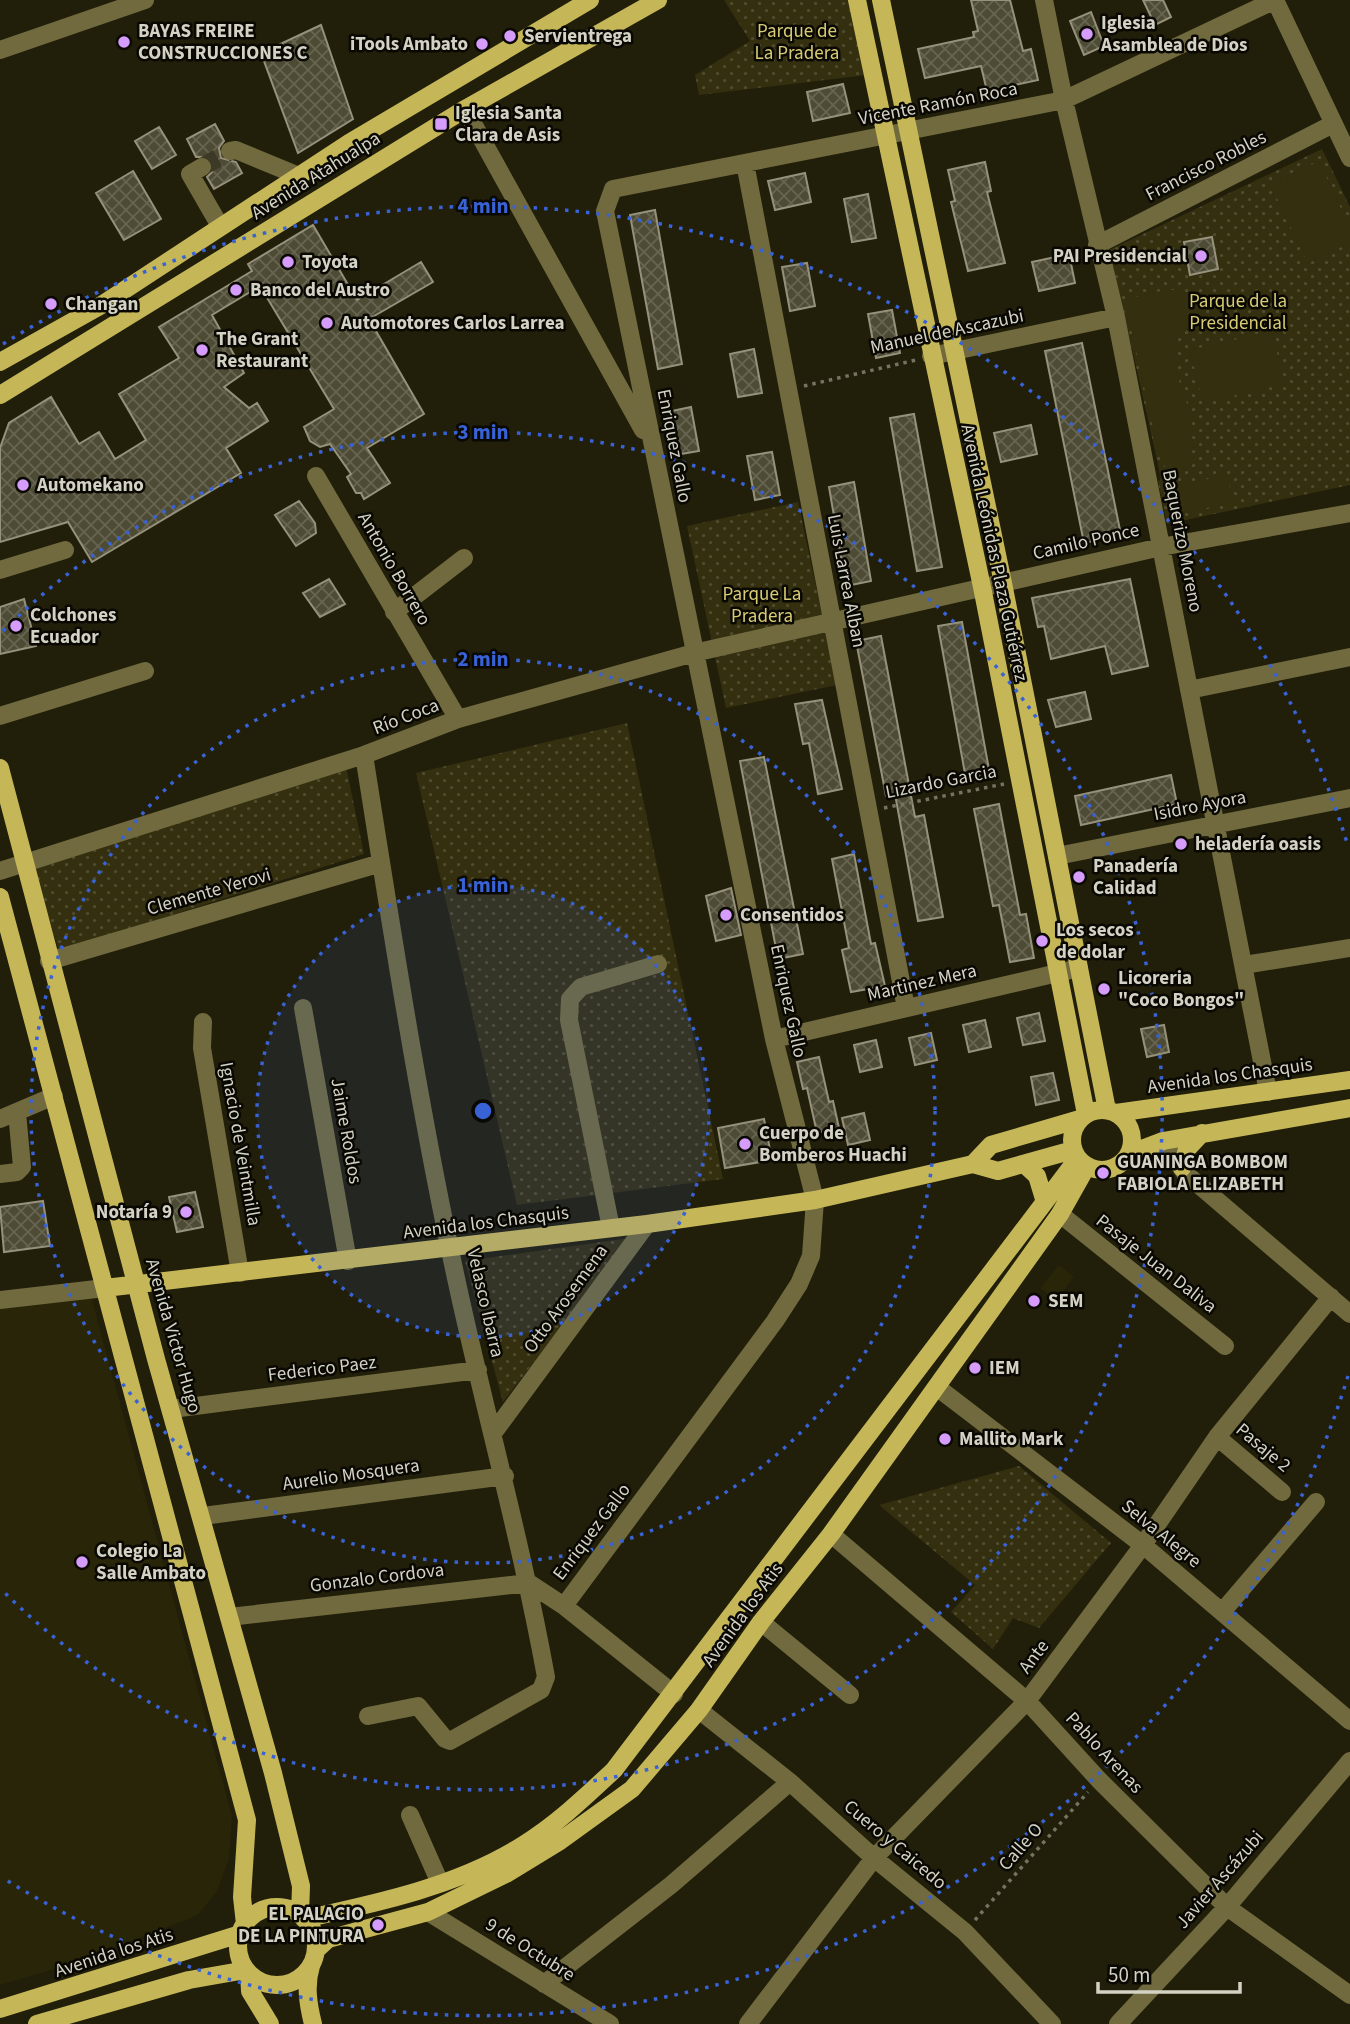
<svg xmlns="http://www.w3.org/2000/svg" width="1350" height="2024" viewBox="0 0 1350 2024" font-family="'Source Sans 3',sans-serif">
<defs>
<pattern id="grass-dots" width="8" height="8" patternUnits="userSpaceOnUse" patternTransform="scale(1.75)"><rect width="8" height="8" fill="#342f0f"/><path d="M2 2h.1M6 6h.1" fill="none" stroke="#504c30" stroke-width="1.8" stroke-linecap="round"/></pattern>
<pattern id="building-cross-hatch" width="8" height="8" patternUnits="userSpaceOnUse" patternTransform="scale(1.75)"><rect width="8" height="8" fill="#4e4b35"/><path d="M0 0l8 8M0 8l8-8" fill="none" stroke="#676451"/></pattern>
</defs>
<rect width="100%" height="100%" fill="#211e0a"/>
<path fill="#292508" d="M1059,1265L1074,1277L1056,1301L1040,1288Z
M91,1296L232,1816L229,1859L217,1891L198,1915L72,1964L0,1985V1307Z"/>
<path fill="url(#grass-dots)" d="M724,0H851L867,75L699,95L695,75L750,41Z
M1322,149L1350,207V485L1167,524L1158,482L1161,478L1121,299L1116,296L1107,251Z
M798,502L837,685L726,708L687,526Z
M627,723L723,1179L517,1205L416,773Z
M346,766L364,854L59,951L33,868Z
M630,1238L503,1402L465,1261Z
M1019,1466L1111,1543L1039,1628L1013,1618L993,1649L951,1612L975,1585L879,1505Z"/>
<path fill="#342f0f" d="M1319,161L1350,228V243L1308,263L1270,184Z
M1165,290H1183L1193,300L1196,316C1191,323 1183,329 1179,336C1165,361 1184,387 1189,411C1193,429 1193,447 1191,466L1179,472L1167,470L1159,454L1128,314V299Z
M1272,331L1284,384L1203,403L1190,350Z
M1227,475L1233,502L1180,514L1174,486Z"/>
<path fill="url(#building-cross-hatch)" stroke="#95917a" stroke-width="2" d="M971,0H1010L1023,51L1031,49L1038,80L987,91L981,66L925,78L918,49L974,37L973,32L978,31Z
M1143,0H1163L1171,17L1155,25Z
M1091,12L1104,46L1084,55L1070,21Z
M321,25L353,119L298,153L261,53Z
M843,84L850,113L813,121L807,92Z
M215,124L224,141L219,148L221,158L236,162L242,173L214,189L207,177L212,172V162L207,157H196L187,139Z
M159,127L176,155L152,169L135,141Z
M985,162L991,191L987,192L1005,263L968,271L951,202L955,201L948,170Z
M133,171L161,219L124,240L96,193Z
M805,173L811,202L775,210L768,181Z
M868,194L876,238L852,242L844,199Z
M655,210L682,364L658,369L630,215Z
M313,225L357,300L421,262L433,282L369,319L424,414L367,448L390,483L364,499L361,493H356L347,477L351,474L330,444L320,447L310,441L304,427L334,409L260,286L212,315L244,373L224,387L249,408L257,403L268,421L226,448L241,473L92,562L68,522L0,542V448L9,423L51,397L79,444L99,432L115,459L146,440L119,394L179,358L159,327L252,271L248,264Z
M1212,237L1218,269L1190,275L1184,242Z
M1069,254L1075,283L1039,291L1032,262Z
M807,263L815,306L790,311L782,267Z
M892,310L900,353L876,358L868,314Z
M1082,343L1121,535L1084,543L1045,351Z
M754,349L762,393L738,397L730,354Z
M691,407L699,451L675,455L667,412Z
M914,414L942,567L917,571L890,418Z
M1031,425L1037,454L1001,462L994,433Z
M772,452L780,495L755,500L747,456Z
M854,482L871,581L846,586L829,487Z
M299,501L315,523L316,533L296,546L275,515Z
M329,579L345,604L320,617L303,593Z
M1130,579L1148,666L1112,674L1105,646L1051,659L1044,626L1038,627L1032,598Z
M24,599L36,646L0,654V607Z
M962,622L990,775L966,779L938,626Z
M881,636L915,817L924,815L943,917L918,921L895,794L886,796L856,641Z
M1085,692L1091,719L1056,727L1048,700Z
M822,700L842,789L818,794L809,743L803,744L795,704Z
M764,757L803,954L778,959L740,761Z
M1171,775L1177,804L1081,825L1075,796Z
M999,804L1020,915L1026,914L1034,958L1010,962L999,905L993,906L974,809Z
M854,854L871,944L875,943L885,986L851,992L842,950L849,948L832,859Z
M731,888L741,935L716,941L706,896Z
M1039,1013L1045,1041L1023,1045L1017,1018Z
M985,1020L991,1047L969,1052L963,1025Z
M1164,1025L1169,1052L1147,1057L1141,1029Z
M931,1033L937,1060L915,1065L909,1038Z
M876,1040L882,1067L860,1072L854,1045Z
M819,1057L829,1102L833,1101L839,1128L817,1133L807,1088L803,1089L797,1062Z
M1053,1073L1059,1100L1036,1105L1031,1077Z
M864,1113L870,1140L848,1145L842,1118Z
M764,1119L772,1160L725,1168L718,1128Z
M195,1192L203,1227L177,1232L169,1197Z
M43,1201L50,1246L4,1252L0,1207Z"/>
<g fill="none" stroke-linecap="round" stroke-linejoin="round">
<path stroke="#3c3926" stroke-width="18" stroke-dasharray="18 9" stroke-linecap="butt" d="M202,167L230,151"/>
<path stroke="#757362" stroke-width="3.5" stroke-dasharray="3.5 5" stroke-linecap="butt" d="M804,386L916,360
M884,808L1004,784
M975,1920L1088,1792"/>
<path stroke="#706a3e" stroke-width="18" d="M1044,0L1064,100L1116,317L1268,1092
M1275,0L1350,158
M0,50L145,0
M465,109L643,430
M230,151L236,150L299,176
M745,163L906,1008
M202,167L190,174L220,226
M1097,245L1333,124
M931,356L1116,317
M316,476L458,719
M0,570L65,550
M394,612L464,558
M1189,690L1350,657
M0,716L145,671
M364,755C393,938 421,1121 461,1301C489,1427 523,1550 546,1677L541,1690L450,1741L445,1739L418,1706L368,1716
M1057,856L1350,798
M0,871L364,755L458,719L694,653L1161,547L1350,513
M49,961L381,863
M1244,965L1350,948
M303,1008L348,1261
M203,1022L202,1048L240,1273
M774,1039L1079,968
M0,1119L54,1096
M1163,1141L1185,1173L1350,1314
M0,1174L17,1172L22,1167L17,1112
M1060,1214L1225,1346
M611,1228L569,1020L570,999L581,987L658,964
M0,1300L105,1288
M938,1388L1143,1545L1350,1721
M172,1409L478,1370
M494,1432L647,1224
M1217,1437L1282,1492
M203,1516L505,1476
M831,1534L1027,1701L1099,1780L1227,1907L1350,1995
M564,1606L775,1321L799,1284L811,1256L815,1200L774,1039L605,211L613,189L1064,100L1275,0
M1222,1612L1316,1502
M229,1617L529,1583L564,1606L674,1694
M761,1622L850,1695
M699,1710L790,1782L874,1858L965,1932L1052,2024
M410,1815L440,1883
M428,1912L610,2024
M544,1984L671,1885L790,1782
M748,2024L874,1858L1027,1701L1143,1545L1217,1437L1331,1297
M1118,2024L1227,1907L1350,1761"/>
<path stroke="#c5b757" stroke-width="18" d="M857,0L982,587L1086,1114
M881,0L1003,583L1107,1110
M0,362L100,306L349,143L590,0
M0,395L465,109L658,0
M0,768L156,1359L273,1773L301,1886L300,1915
M0,897L247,1820L242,1897L245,1924
M1072 1140a30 30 0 1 1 60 0a30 30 0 1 1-60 0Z
M1116,1113L1350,1080
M1129,1154L1163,1141L1350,1108
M973,1164L998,1171L1073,1150
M1024,1164L1037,1176L1044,1199
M1182,1168L1187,1149L1202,1133
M105,1288L647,1224L815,1200L973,1164L991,1145L1080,1119
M238 1946a39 39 0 1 1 78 0a39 39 0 1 1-78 0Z
M304,1919C378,1903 458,1886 523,1845C557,1824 585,1797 614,1770L1078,1158
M316,1950L328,1939L428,1912L506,1874L560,1841L632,1789L699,1710L761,1622L831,1534L1060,1214L1087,1166
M311,1966C305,1985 308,2004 313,2024
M249,1974L250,1991L270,2024
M0,2009L240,1934
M37,2024L189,1980L246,1970"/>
</g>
<circle cx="483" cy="1111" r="226" fill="#3862d5" fill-opacity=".12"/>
<g fill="none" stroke="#3862d5" stroke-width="3.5" stroke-dasharray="3.5 7">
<circle cx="483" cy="1111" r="226"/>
<circle cx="483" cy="1111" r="452"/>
<path d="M3 631A679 679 0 1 1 3 1591"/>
<path d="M1348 1376A905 905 0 0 1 3 1878M3 344A905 905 0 0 1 1348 846"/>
</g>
<g fill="#d59cfb" stroke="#090802" stroke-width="2.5">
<circle cx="1087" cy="34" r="7"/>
<circle cx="510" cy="36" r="7"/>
<circle cx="124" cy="42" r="7"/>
<circle cx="482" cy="44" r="7"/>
<rect x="434" y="117" width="14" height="14" rx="3.5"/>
<circle cx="1201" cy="256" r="7"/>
<circle cx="288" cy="262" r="7"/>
<circle cx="236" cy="290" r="7"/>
<circle cx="51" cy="304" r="7"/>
<circle cx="327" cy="323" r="7"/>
<circle cx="202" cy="350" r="7"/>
<circle cx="23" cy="485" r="7"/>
<circle cx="16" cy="626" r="7"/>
<circle cx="1181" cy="844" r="7"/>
<circle cx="1079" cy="877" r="7"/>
<circle cx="726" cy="915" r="7"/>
<circle cx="1042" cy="941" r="7"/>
<circle cx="1104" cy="989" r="7"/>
<circle cx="745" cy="1144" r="7"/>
<circle cx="1103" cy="1173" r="7"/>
<circle cx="186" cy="1212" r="7"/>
<circle cx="1034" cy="1301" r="7"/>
<circle cx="975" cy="1368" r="7"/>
<circle cx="945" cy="1439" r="7"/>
<circle cx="82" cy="1562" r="7"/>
<circle cx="378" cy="1925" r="7"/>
</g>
<g text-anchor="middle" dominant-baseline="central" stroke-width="5" stroke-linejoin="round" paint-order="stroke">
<g font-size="19" font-weight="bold" fill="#d3d2c5" stroke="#090802" text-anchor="start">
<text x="1101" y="23">Iglesia<tspan x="1101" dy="22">Asamblea de Dios</tspan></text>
<text x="138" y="31">BAYAS FREIRE<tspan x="138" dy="22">CONSTRUCCIONES C</tspan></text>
<text x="524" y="36">Servientrega</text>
<text x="468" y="44" text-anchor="end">iTools Ambato</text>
<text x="455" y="113">Iglesia Santa<tspan x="455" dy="22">Clara de Asis</tspan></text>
<text x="1187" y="256" text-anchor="end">PAI Presidencial</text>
<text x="302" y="262">Toyota</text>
<text x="250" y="290">Banco del Austro</text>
<text x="65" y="304">Changan</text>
<text x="341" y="323">Automotores Carlos Larrea</text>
<text x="216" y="339">The Grant<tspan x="216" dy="22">Restaurant</tspan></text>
<text x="37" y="485">Automekano</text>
<text x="30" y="615">Colchones<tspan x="30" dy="22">Ecuador</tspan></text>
<text x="1195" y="844">heladería oasis</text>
<text x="1093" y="866">Panadería<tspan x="1093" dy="22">Calidad</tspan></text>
<text x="740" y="915">Consentidos</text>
<text x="1056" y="930">Los secos<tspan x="1056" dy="22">de dolar</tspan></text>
<text x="1118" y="978">Licoreria<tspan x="1118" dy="22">"Coco Bongos"</tspan></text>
<text x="759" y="1133">Cuerpo de<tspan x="759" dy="22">Bomberos Huachi</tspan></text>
<text x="1117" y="1162">GUANINGA BOMBOM<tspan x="1117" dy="22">FABIOLA ELIZABETH</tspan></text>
<text x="172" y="1212" text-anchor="end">Notaría 9</text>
<text x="1048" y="1301">SEM</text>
<text x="989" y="1368">IEM</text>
<text x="959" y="1439">Mallito Mark</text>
<text x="96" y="1551">Colegio La<tspan x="96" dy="22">Salle Ambato</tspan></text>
<text x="364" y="1914" text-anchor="end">EL PALACIO<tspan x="364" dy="22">DE LA PINTURA</tspan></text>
</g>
<g font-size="19" fill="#d7cb74" stroke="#090802">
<text x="797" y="31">Parque de<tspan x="797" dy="22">La Pradera</tspan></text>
<text x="1238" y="301">Parque de la<tspan x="1238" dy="22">Presidencial</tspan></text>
<text x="762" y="594">Parque La<tspan x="762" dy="22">Pradera</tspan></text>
</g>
<g font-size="19" fill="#d3d2c5" stroke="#090802">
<text transform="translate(938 104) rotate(-11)">Vicente Ramón Roca</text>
<text transform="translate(1206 166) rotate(-27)">Francisco Robles</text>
<text transform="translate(316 176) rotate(-32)">Avenida Atahualpa</text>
<text transform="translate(947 332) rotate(-12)">Manuel de Ascazubi</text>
<text transform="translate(674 446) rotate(79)">Enriquez Gallo</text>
<text transform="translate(1182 541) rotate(79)">Baquerizo Moreno</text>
<text transform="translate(1086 542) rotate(-13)">Camilo Ponce</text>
<text transform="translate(994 553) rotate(78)">Avenida Leónidas Plaza Gutiérrez</text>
<text transform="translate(394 569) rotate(60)">Antonio Borrero</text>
<text transform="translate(846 581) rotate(79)">Luis Larrea Alban</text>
<text transform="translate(406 717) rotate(-21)">Río Coca</text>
<text transform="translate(941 782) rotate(-11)">Lizardo Garcia</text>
<text transform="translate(1200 806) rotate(-11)">Isidro Ayora</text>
<text transform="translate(209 892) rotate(-16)">Clemente Yerovi</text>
<text transform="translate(922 983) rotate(-13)">Martinez Mera</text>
<text transform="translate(788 1001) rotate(78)">Enriquez Gallo</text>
<text transform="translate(1230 1076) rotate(-8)">Avenida los Chasquis</text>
<text transform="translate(346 1131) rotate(80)">Jaime Roldos</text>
<text transform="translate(240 1144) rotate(80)">Ignacio de Veintmilla</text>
<text transform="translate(486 1223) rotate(-7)">Avenida los Chasquis</text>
<text transform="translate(1156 1264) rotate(38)">Pasaje Juan Daliva</text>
<text transform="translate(566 1299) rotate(-54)">Otto Arosemena</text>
<text transform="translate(485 1303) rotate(77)">Velasco Ibarra</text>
<text transform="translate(173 1336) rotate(74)">Avenida Victor Hugo</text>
<text transform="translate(322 1369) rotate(-7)">Federico Paez</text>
<text transform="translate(1263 1448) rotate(40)">Pasaje 2</text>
<text transform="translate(351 1475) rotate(-8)">Aurelio Mosquera</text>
<text transform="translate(592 1532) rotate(-53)">Enriquez Gallo</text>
<text transform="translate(1161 1534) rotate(39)">Selva Alegre</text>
<text transform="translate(377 1578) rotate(-7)">Gonzalo Cordova</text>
<text transform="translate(743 1615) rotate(-54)">Avenida los Atis</text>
<text transform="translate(1034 1657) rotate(-53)">Ante</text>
<text transform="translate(1104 1753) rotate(47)">Pablo Arenas</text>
<text transform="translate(895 1845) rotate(40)">Cuero y Caicedo</text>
<text transform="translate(1021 1847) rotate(-49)">Calle O</text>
<text transform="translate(1220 1880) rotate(-49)">Javier Ascázubi</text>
<text transform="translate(530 1950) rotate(32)">9 de Octubre</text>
<text transform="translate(114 1953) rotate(-18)">Avenida los Atis</text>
</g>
</g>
<circle cx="483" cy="1111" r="10" fill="#3862d5" stroke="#090802" stroke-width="3.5"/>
<g font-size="21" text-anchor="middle" font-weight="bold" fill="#3862d5" stroke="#090802" stroke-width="5" stroke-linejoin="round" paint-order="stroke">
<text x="483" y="213">4 min</text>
<text x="483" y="439">3 min</text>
<text x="483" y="666">2 min</text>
<text x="483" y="892">1 min</text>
</g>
<path d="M1098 1982v10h142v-10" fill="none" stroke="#d3d2c5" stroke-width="3.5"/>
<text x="1108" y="1982" font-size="21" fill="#d3d2c5" stroke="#090802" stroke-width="5" paint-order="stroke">50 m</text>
</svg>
